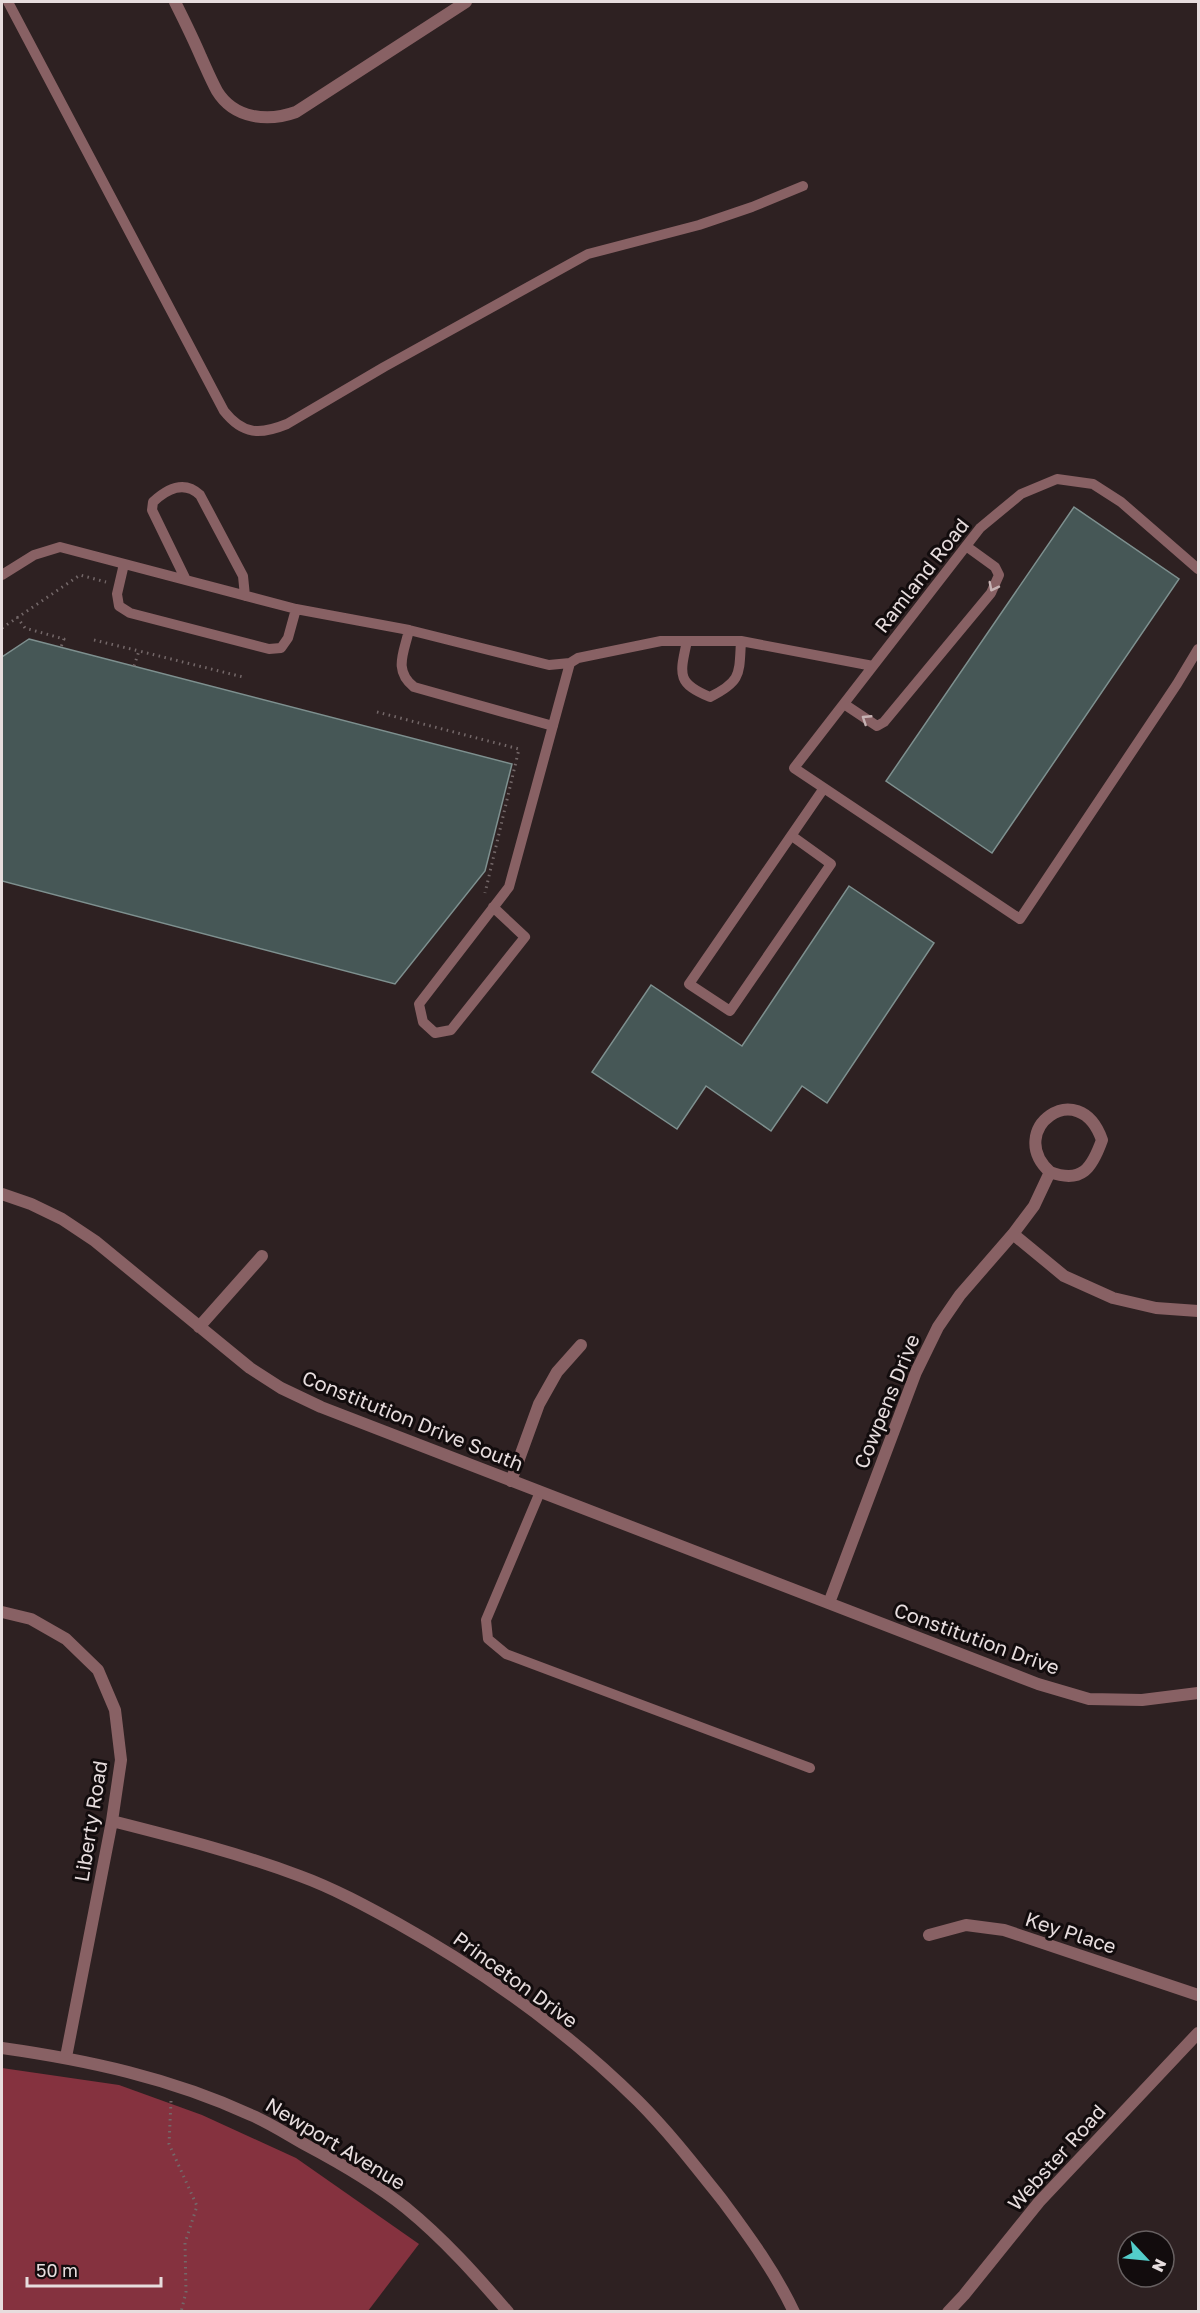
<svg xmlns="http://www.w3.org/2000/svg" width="1200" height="2313" viewBox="0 0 1200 2313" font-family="'Golos Text',sans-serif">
<rect width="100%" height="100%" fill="#2e2122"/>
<path fill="#85323f" d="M2,2068L119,2085L202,2115L296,2158L419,2244L368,2311H2Z"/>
<path fill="#465756" stroke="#7e908f" stroke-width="1.5" d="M1074,507L1179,579L992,853L886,781Z
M29,639L512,764L485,871L395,984L2,881V657Z
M849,886L934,943L827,1103L802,1086L771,1131L706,1086L677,1129L592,1072L651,985L742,1046Z"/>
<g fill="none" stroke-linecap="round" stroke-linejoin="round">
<path stroke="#746869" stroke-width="3" stroke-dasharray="1.5 4.5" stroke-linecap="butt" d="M17,617L25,628L64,639L61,647
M2,628L80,575L106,582
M94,640L139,651
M134,666L139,651L243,677
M377,712L519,749L485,893
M171,2101L169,2144L197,2206L185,2243L186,2292L181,2312"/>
<path stroke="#886164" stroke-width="10" d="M8,2L224,411C243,435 260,435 287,424L384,367L588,254L699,225L752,207L803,186
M124,564L117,594L119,606L130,613L269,649L281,648L288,638L296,609
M1198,569L1121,502L1093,484L1057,479L1021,494L980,528L794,768L1020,919L1177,684L1198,649
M2,575L34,555L60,547L296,609L409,630L549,665L570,663L578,658L661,641H741C739,674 742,681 710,697C676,683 680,674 687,641
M186,580L152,510L153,502C167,489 184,480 200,495L243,576L245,596
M409,630C404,653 393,670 414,687L553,726
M741,641L873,666
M844,704L877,726L884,722L991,593L999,575L995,567L966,546
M792,836L831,864L730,1011L689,984L824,788
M493,907L525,937L451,1030L435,1033L423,1022L419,1004L509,887L570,663
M540,1492L486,1620L488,1639L506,1654L810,1768"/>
<path stroke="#886164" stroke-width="12" d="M175,2C184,20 193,38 201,57C206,68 211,80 217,91C234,119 268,122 296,112L466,2
M2,1194L31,1204L62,1219L95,1241L250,1368L281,1388L321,1407L1038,1684L1089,1699L1142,1700L1198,1693
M1013,1234L1064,1276L1113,1298L1156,1308L1198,1311
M199,1327L262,1256
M511,1481L539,1404L557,1372L581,1345
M829,1603L916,1372L938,1327L960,1295L1013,1234L1034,1206L1050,1172C1082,1184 1092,1168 1102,1140C1079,1074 1004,1130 1050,1172
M2,1612L31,1619L66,1639L98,1670L115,1710L121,1760L112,1821L66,2057
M112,1821C175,1837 239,1853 300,1876C333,1888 366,1906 397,1923C483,1971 568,2032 638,2101C669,2132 696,2167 723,2201C749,2236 775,2272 794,2312
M929,1935L966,1925L1004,1930L1198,1995
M2,2048C87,2060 171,2078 251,2115C270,2123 288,2135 306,2145C340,2163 376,2184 406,2208C444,2239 476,2275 508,2312
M948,2312L964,2295L1039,2202L1198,2033"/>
</g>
<defs><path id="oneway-chevron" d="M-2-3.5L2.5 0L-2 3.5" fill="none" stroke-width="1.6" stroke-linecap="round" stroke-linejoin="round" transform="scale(1.5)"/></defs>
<g stroke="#c6b2b3">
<use href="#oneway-chevron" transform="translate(993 587) rotate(117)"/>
<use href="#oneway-chevron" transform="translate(866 719) rotate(-147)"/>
</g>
<g text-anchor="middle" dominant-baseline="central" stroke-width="6" stroke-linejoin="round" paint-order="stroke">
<g font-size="20" fill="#e7ddde" stroke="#120c0d">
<text transform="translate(921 575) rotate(-52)">Ramland Road</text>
<text transform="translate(886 1401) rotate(-68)">Cowpens Drive</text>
<text transform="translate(413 1420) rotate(22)">Constitution Drive South</text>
<text transform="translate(977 1638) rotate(20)">Constitution Drive</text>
<text transform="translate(90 1821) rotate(-81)">Liberty Road</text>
<text transform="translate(1071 1932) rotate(18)">Key Place</text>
<text transform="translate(516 1979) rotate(36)">Princeton Drive</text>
<text transform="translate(336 2143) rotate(31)">Newport Avenue</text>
<text transform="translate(1056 2157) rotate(-48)">Webster Road</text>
</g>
</g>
<rect width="1200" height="2313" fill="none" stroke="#e7ddde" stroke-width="6"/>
<g transform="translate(1146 2259) rotate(116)"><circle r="28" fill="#120c0d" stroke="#676061" stroke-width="1.5"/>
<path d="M0-4.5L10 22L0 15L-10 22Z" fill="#53cdca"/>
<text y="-9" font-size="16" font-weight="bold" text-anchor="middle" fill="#e7ddde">N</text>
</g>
<path d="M27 2277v9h134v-9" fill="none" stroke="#e7ddde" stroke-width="3"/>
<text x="36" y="2277" font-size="18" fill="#e7ddde" stroke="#120c0d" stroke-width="4.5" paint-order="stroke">50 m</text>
</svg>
